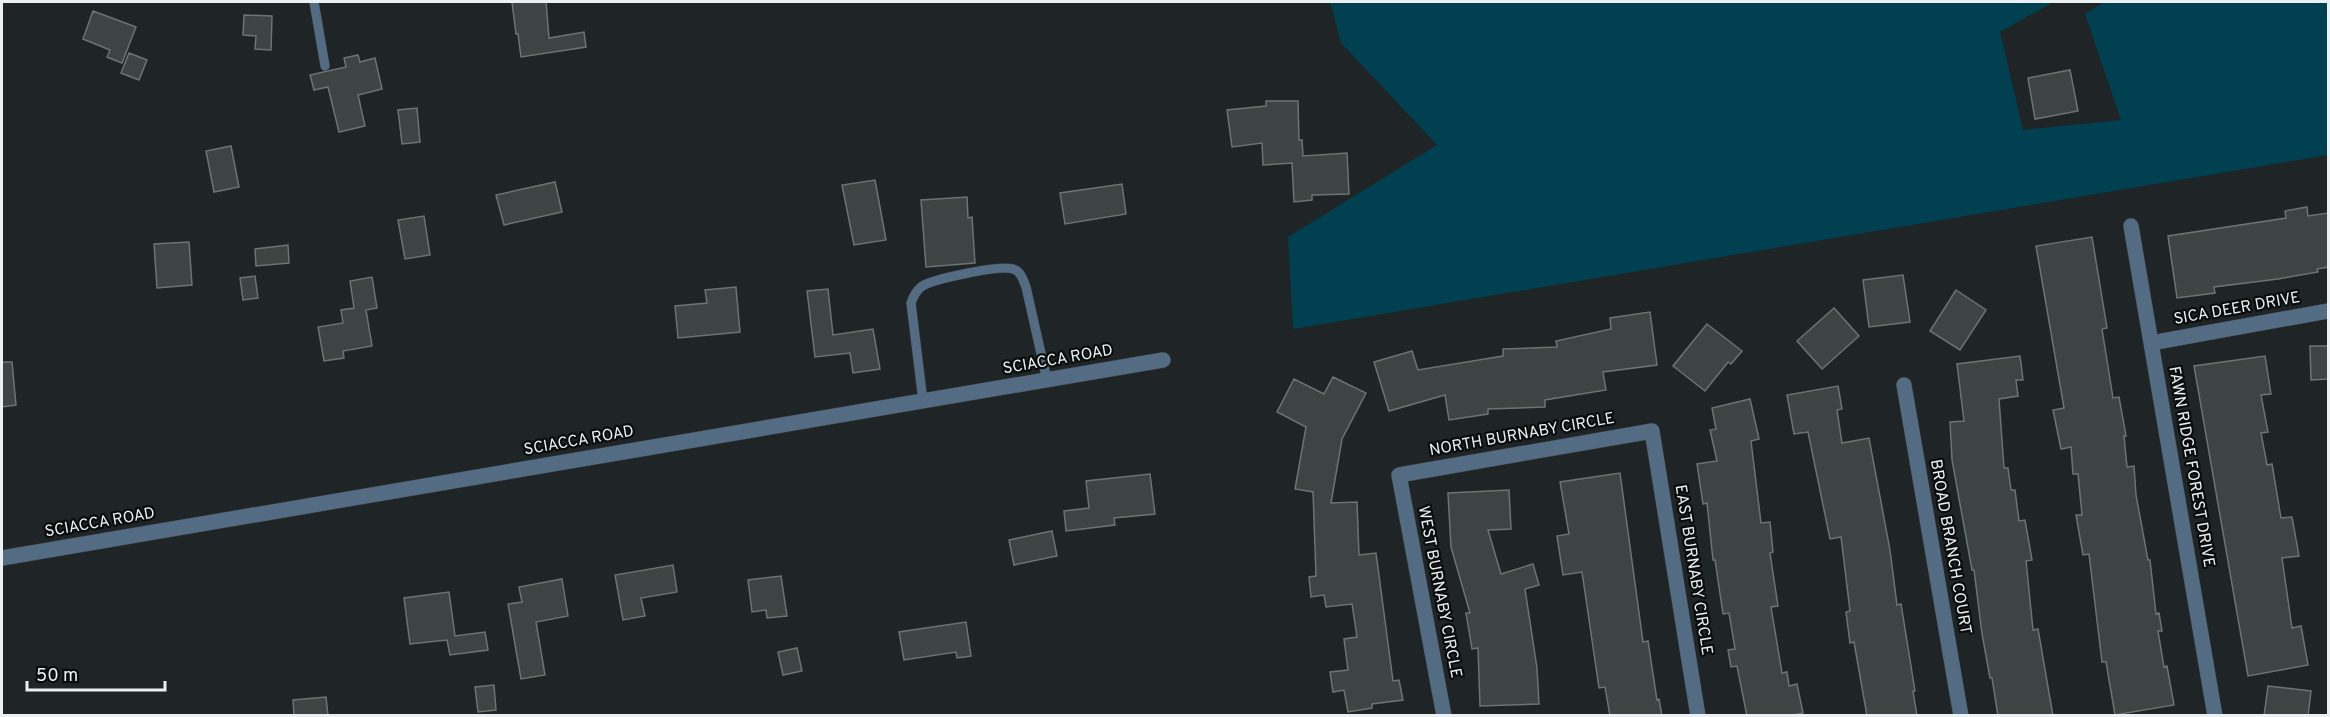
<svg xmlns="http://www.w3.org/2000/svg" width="2330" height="717" viewBox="0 0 2330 717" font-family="Overpass,sans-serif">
<rect width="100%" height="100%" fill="#1f2426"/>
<path fill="#004050" d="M1330,2H2053L2000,32L2023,130L2121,120L2085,14L2104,2H2328V155L1293,329L1288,237L1437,145L1341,43Z"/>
<path fill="#3e4444" stroke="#6c7373" stroke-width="1.5" d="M512,2H546L549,38L584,32L586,47L521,57L518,34H516Z
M93,11L136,27L122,63L107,57L110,50L83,39Z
M244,15L272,16L271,50L255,49L256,36L243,35Z
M129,53L147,60L139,80L121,73Z
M358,55L360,62L375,58L382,89L358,95L365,126L339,132L328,87L314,90L310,75L346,67L344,58Z
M2070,70L2078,111L2035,119L2028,78Z
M1266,101H1298L1299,140H1302L1303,156L1347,153L1349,194L1312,195V200L1294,202L1292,163L1263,165L1262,143L1232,147L1227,110L1266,106Z
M417,108L420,142L402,144L398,110Z
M231,146L239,187L214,192L206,151Z
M875,180L886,240L854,245L842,185Z
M555,182L562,212L504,225L496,195Z
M1122,184L1126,214L1065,224L1060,193Z
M967,197L968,218L972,217L975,263L926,267L921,200Z
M2307,207L2308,216L2328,213V267L2317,269L2318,272L2278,279L2214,287L2215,293L2177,298L2168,236L2286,218L2285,211Z
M424,216L430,255L405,259L398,220Z
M2092,237L2107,328L2102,329L2113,398L2119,397L2126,436H2124L2127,467L2134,466L2136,495L2148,560H2150L2156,614L2159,613L2162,631H2158L2164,667L2167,666L2174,705L2115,715L2106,662H2102L2089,554L2083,555L2076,515H2082L2078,474H2073L2071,447L2061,449L2053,410L2064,408L2036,246Z
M189,242L192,285L157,288L154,244Z
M288,245L289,263L256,266L255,249Z
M1903,275L1910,322L1869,327L1863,280Z
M255,276L258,298L243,300L240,278Z
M372,277L377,308L366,310L372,346L343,351L344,358L324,361L318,327L343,323L341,310L354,308L350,281Z
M736,287L740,332L678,338L675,306L707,303L705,290Z
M828,289L833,335L873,329L880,369L853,373L850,353L815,357L807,291Z
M1956,290L1986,310L1960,350L1930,331Z
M1834,308L1859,336L1822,369L1797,341Z
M1650,312L1657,365L1603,372L1606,390L1545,400V407L1488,409V414L1449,420L1445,395L1389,411L1374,362L1412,351L1418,370L1503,356V349L1557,347L1556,341L1611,329L1610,318Z
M1707,324L1742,351L1731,364L1728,362L1705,391L1673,366Z
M2310,346H2328V379L2311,380Z
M2020,356L2023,380H2016L2018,396L1999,399L2004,468H2008L2011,490H2015L2019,521L2025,520L2032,560L2026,561L2033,630L2038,629L2053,716H1998L1992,678H1990L1982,634L1974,570H1972L1952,460L1950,422L1964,421L1957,364Z
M2265,356L2271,394L2261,395L2268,432L2261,433L2267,465L2272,464L2281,518L2292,517L2299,556L2282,558L2292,628L2301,626L2308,665L2248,676L2194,366Z
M2,362H12L16,405L2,407Z
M1333,377L1366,393L1342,439L1331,503L1357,502L1359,555L1376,553L1393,681L1399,680L1403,700L1372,704V708L1348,712L1344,690L1333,692L1330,672L1348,670L1344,639L1357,637L1352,604L1326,607L1324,595L1311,597L1309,577L1316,576L1313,492L1295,489L1306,427L1277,412L1294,379L1324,394Z
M1838,386L1842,409L1837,410L1842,443L1869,438L1890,550L1897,605L1901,604L1915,691H1913L1917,716H1867L1854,642L1850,643L1846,612L1850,611L1841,537L1830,539L1808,432L1794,434L1787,395Z
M1750,399L1759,439L1751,441L1761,523L1770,522L1773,552L1770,553L1778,606L1771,607L1782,673L1787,672L1789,686L1797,684L1803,713L1789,716H1747L1737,666L1731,667L1728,650L1735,649L1729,613L1723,614L1715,560H1713L1707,503L1703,504L1697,464L1717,461L1710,430L1716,429L1712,408Z
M1620,473L1643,642L1648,641L1657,700L1659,699L1662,716H1610L1605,687L1599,688L1582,572L1563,575L1557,536L1569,534L1560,482Z
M1150,474L1155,514L1114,518L1115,525L1066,531L1064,511L1089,508L1086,481Z
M1509,490L1511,529L1488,530L1501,574L1533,564L1539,585L1525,589L1537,668L1539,704L1480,706L1478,648L1472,649L1466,613H1470L1451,547L1448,493Z
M1052,531L1057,556L1014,565L1009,540Z
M673,565L677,592L641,598L645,616L623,620L615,575Z
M781,576L787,616L767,618L766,610L752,612L748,580Z
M562,579L568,616L536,622L545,675L521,679L508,604L522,602L519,587Z
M449,592L455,636L485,632L488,650L450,655L447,640L410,644L404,598Z
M966,622L971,656L957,658L956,652L904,660L899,632Z
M797,648L802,671L783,675L778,652Z
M494,685L496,710L478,712L475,687Z
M2268,686L2311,691L2308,716H2264Z
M326,697L328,716H294L293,700Z"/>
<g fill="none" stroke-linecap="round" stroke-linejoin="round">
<g stroke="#3c4143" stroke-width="10">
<path id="service" d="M314,2L325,66
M923,401L911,303C913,297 915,292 921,287C931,279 1000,265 1013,269C1021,271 1023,280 1026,287L1047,380"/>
</g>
<g stroke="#3c4143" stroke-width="16">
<path id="minor" d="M2131,226L2215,716
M2151,343L2328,311
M1904,385L1961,716
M2,558L1163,360
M1444,716L1399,475L1652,431L1698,716"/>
</g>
<use href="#service" stroke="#536c83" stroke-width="9"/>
<use href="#minor" stroke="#536c83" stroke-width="15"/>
</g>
<g text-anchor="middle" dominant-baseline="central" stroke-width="4.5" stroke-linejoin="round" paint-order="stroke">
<g font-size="16" fill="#edf0f2" stroke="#0a0d0d">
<text transform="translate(2237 309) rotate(-10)">SICA DEER DRIVE</text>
<text transform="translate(1058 360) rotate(-10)">SCIACCA ROAD</text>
<text transform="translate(1522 435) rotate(-10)">NORTH BURNABY CIRCLE</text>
<text transform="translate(579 441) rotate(-10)">SCIACCA ROAD</text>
<text transform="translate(2191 467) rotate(80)">FAWN RIDGE FOREST DRIVE</text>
<text transform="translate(100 523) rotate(-10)">SCIACCA ROAD</text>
<text transform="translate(1950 547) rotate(80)">BROAD BRANCH COURT</text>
<text transform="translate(1693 570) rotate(81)">EAST BURNABY CIRCLE</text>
<text transform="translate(1439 592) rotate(79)">WEST BURNABY CIRCLE</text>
</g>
</g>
<rect width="2330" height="717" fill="none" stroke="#edf0f2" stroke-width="6"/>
<path d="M27 681v9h138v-9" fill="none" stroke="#edf0f2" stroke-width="3"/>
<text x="36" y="681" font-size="18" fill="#edf0f2" stroke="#0a0d0d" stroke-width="4.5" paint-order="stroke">50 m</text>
</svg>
